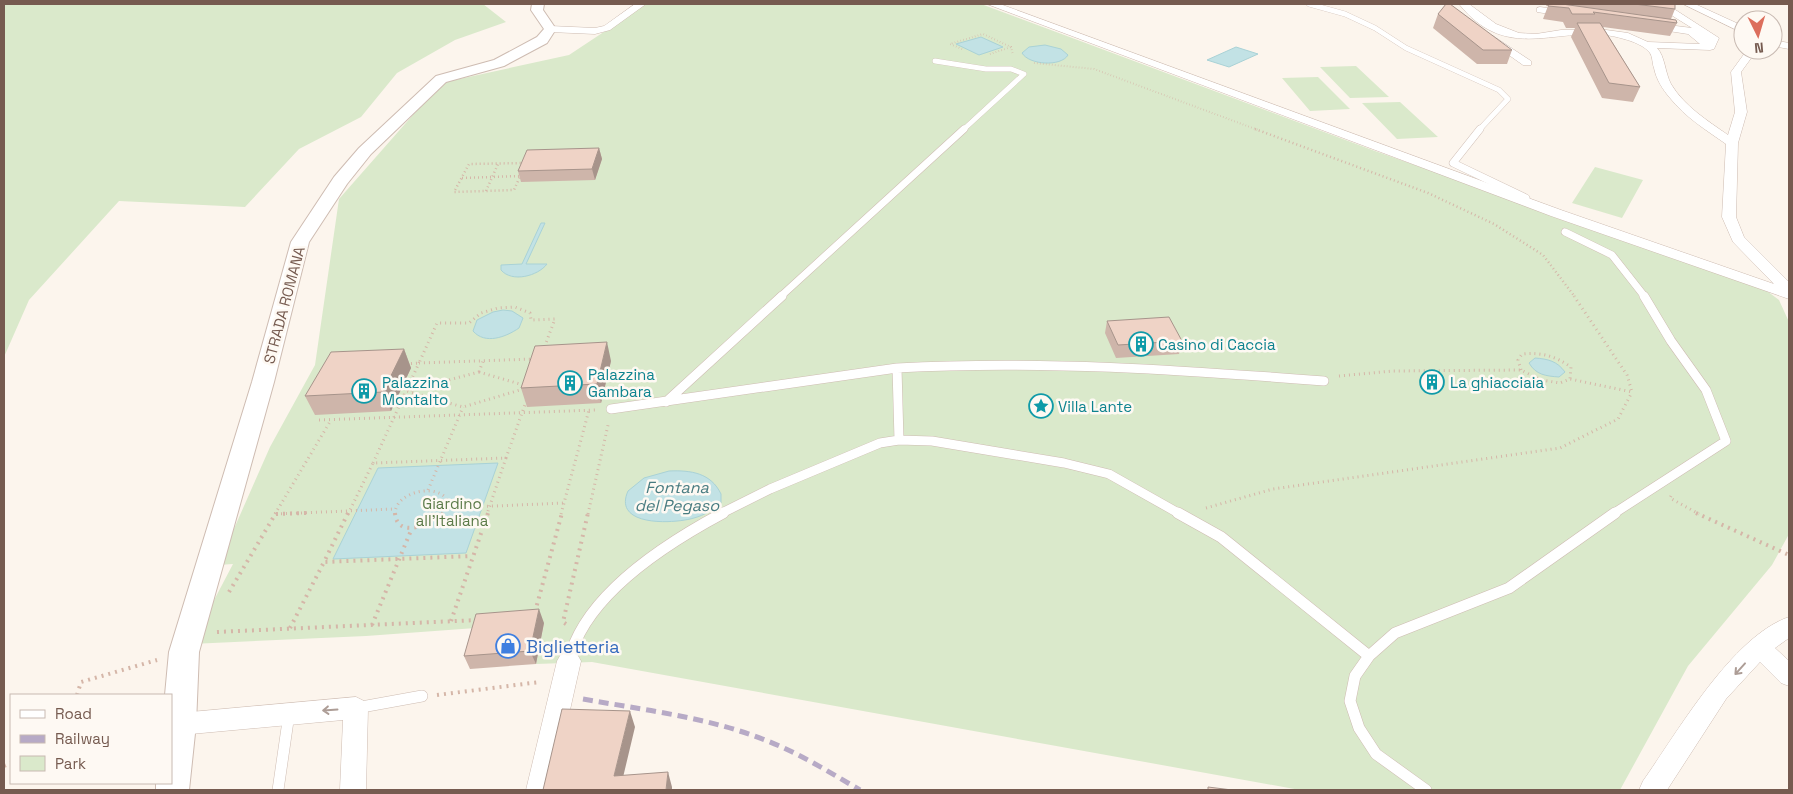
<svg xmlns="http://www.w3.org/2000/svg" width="1793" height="794" viewBox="0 0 1793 794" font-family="'Space Grotesk',sans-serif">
<rect width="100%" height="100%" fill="#fcf5ed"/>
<path fill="#dae9cb" d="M4,4H483L506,22L455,40L397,73L361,117L299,149L245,207L119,201L29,300L4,357Z
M646,4H981L1375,151L1763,288L1779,300L1789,322V534L1772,565L1688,666L1620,790H1300L592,662L536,664L544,623L366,636L191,644L233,564L218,565L270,447L315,365L339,199L441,83L569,55Z
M1356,66L1389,97L1350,98L1320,67Z
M1318,77L1350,109L1310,111L1282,78Z
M1400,102L1438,137L1397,139L1362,103Z
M1595,167L1643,180L1622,218L1572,203Z"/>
<path fill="#c2e2e5" stroke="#a9d2d6" d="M981,37L1003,47L979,55L956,44Z
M1045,45L1061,49L1068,55C1061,67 1029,65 1022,53L1029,47Z
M1236,47L1258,54L1229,67L1207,60Z
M541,223H545L526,264H547C538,276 512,283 501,270V265L522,264Z
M503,310L512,311L523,318L519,328C506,337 485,345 473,331L477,320L493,312Z
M1535,358C1548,359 1557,361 1565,372L1559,377C1546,376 1536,375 1529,363Z
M498,463L466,553L333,559L378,468Z
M669,471C691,470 711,473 721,494V503C712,510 705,515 694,518C674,524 612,527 628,491L644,478Z"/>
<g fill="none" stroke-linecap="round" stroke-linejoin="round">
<g stroke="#cebcb2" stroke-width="5.5">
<path id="service-far3" d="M1309,4L1345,14L1375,28L1406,48L1499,90L1508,99L1479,130
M935,61L986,69H1011L1024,74L963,130"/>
</g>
<g stroke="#cebcb2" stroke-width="8">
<path id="service-far2" d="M1480,129L1453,163L1526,198
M1565,232L1612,255L1645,297
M780,297L964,129"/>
</g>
<g stroke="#cebcb2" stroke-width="10">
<path id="service-far1" d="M666,402L782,296
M611,409L897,368
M899,440L932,441L1064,463L1109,474L1180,514
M720,514L770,489L880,443L899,440L897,368C1040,360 1181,370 1324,381
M1613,514L1726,441L1706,390L1671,341L1644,296"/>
</g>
<g stroke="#cebcb2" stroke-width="12">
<path id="service" d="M1178,513L1221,537L1369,656
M569,661C584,595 667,543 723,513
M356,708L422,696
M278,790L289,714
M1426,790L1376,754L1359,728L1350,701L1355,676L1369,656L1395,633L1509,588L1615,513"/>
</g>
<g stroke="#cebcb2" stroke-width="1">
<path id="minor" d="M635,4H646L610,30L595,34L550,32L545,29L550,26L595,28L604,26Z
M987,4H1000L1561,210L1774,284L1733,242L1722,217L1726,144C1706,130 1685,117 1670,98C1663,90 1656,79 1654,68C1652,64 1653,57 1650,53C1645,46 1632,41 1624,39C1564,20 1510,68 1459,4H1469L1496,24L1519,33L1536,34L1561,30L1599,29L1628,33L1648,42L1700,44L1688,34L1649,28V24L1652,23L1692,28L1668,13L1629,4H1647L1674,9L1719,38L1714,49L1710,50L1657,48C1665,56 1665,73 1671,84C1684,106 1708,121 1728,135L1735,112L1731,72L1747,50H1757L1741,72L1747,112L1738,143L1736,217L1744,237L1789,282V299L1551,216Z
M1683,4H1695L1743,26V33Z
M1540,7L1569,11L1574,14L1569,17L1537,12V8Z
M1493,36L1531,61V65H1523L1489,41L1488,39Z
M1773,40L1789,43V49L1773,46Z
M1789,617V638L1775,648L1789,661V686L1781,683L1760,662L1726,699L1667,790H1639L1643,781C1677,733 1732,636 1789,617Z
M569,651L577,654L581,661L552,790H526L557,661L561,654Z
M356,697L364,701L368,708L366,790H340L343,720L180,735L171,731V716L180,713Z"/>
</g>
<g stroke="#cebcb2" stroke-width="2">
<path id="tertiary" d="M532,4H544L543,10L556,29L547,43L504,66L446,82L371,154L347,184L309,242L274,382L199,652L196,724L189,790H156V783H171V695H165L169,652L252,382L291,242L334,177L359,148L436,76L494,60L537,37L544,29L531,10Z"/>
</g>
<path stroke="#d5b6a8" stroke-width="2" stroke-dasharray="0.5 2.5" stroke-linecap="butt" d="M962,49L950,44L983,34L1011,47L1013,55
M990,54L1011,47
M1034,63L1094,69L1258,130"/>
<path stroke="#d5b6a8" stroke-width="2.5" stroke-dasharray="1 3" stroke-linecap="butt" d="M1255,129L1428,193L1494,224L1543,255L1575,297
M526,163L514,190L454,192L469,164Z
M462,178L520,176
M486,191L498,164"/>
<path stroke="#d5b6a8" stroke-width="3" stroke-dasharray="1 4" stroke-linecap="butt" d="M406,364L419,363L437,323H469L481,313L498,308L515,307L530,313L531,320L555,319L544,348
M1521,370L1518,360L1522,354C1541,352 1555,356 1571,367L1570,379
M479,372L530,387L463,407L407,391Z
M479,372L483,361
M1339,376L1393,371L1521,370L1541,380L1560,383L1570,379L1632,392L1627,375L1574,296
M319,420L596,410
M506,458L527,399
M373,463L419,363L534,359
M428,490L463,407
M1671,496L1670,498L1699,514
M447,508L565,503
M1206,508L1273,489L1560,448L1618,419L1632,392
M275,514L331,420
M276,514L394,509
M348,514L373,463L506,458L487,514
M395,514C395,493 433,483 446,498L447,505L442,514
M561,514L589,410
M588,514L608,425"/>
<path stroke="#d5b6a8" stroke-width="4" stroke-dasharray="2 5" stroke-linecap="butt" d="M348,513L324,562L472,556
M395,513C397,540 432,524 443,513
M1696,513L1789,555
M276,514L306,513
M229,592L276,513
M535,612L562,513
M451,621L488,513
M566,624L563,622L588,513
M372,625L412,528
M290,628L324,562
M217,632L478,620
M77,695L81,682L157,660
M437,695L540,682
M4,766L11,763"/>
<use href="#service-far3" stroke="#fff" stroke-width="5"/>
<use href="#service-far2" stroke="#fff" stroke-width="7"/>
<use href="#service-far1" stroke="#fff" stroke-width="9"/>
<use href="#service" stroke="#fff" stroke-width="11"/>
<use href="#minor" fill="#fff" fill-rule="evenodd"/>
<use href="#tertiary" fill="#fff" fill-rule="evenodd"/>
<path stroke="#b7aac6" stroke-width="5" stroke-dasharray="10 6" stroke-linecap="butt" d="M583,699C644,710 707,717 765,740C799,753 829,772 860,790"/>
</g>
<path fill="#ceb5aa" d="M1547,4H1675V9L1671,19L1677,23L1670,36L1603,27L1640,87L1633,102L1602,98L1571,37L1575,28H1566L1563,22L1543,19L1548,6H1546Z
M1438,14L1512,50L1507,64H1477L1433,28Z
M599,148L602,159L595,180L521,182L518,171Z
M1107,321L1182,341L1179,354L1116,358L1105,333Z
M404,349L411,368L391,411L315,415L305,396Z
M611,361L601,403L527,407L521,388Z
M544,623L536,664L470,669L464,656Z"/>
<path fill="#a7948b" d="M599,148L602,159L595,180L592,169Z
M607,342L611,361L601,403L597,384Z
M404,349L411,368L391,411L383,392Z
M539,609L544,623L536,664L530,651Z
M630,711L635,727L620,790L614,776Z
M668,772L672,787V790H666Z"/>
<path fill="#efd3c6" stroke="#a7948b" d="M1446,4H1450L1512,50H1483L1438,14Z
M1549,4H1562L1676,20L1677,23L1593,12L1595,14H1572L1569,8L1548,6Z
M1634,4H1675V9Z
M1577,23H1600L1640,87L1609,83Z
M599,148L592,169L518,171L527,150Z
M1169,317L1182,341L1118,345L1107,321Z
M607,342L597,384L521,388L535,346Z
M404,349L383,392L305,396L331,352Z
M539,609L530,651L464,656L476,614Z
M562,709L630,711L614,776L668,772L666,790H543Z
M1208,787L1232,790H1208Z"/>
<defs><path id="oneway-shaft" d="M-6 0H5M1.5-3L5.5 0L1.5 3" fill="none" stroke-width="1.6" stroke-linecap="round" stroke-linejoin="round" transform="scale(1.25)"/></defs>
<g stroke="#ad9d96">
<use href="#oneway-shaft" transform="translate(1740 669) rotate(132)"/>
<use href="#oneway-shaft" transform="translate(330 710) rotate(176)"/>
</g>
<defs>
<g id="building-ring" transform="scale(1.25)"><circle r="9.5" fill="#fef9f3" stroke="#0f9aa8" stroke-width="1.5"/><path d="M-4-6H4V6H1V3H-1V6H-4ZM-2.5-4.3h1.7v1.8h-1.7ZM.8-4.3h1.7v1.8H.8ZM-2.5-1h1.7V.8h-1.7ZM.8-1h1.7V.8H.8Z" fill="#0f9aa8"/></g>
<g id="sight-ring" transform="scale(1.25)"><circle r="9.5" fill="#fef9f3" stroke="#0f9aa8" stroke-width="1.5"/><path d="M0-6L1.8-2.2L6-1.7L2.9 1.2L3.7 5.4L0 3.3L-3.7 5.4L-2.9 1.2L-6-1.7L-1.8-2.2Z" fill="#0f9aa8"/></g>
<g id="shop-ring" transform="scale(1.25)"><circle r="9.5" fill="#fef9f3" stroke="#3f7fe0" stroke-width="1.5"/><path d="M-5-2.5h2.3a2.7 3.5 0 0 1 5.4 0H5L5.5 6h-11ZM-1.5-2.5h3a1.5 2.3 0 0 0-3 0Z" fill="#3f7fe0"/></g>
</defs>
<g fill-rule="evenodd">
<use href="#building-ring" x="1141" y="344"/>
<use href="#building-ring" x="1432" y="382"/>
<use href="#building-ring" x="570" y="383"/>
<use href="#building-ring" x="364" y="391"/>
<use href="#sight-ring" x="1041" y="406"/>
<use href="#shop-ring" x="508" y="646"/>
</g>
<g text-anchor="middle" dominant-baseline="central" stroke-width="5" stroke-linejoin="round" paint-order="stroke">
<g font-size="15" fill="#765b50" stroke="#fef9f3">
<text transform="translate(284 305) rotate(-75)">STRADA ROMANA</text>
</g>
<g font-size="15" fill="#0d838f" stroke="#fef9f3" text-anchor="start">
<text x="1158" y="344">Casino di Caccia</text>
<text x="588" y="374">Palazzina<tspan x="588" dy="17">Gambara</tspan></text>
<text x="382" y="382">Palazzina<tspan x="382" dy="17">Montalto</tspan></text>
<text x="1450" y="382">La ghiacciaia</text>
<text x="1058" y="406">Villa Lante</text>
</g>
<g font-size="15" fill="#5c7b49" stroke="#fef9f3">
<text x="452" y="503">Giardino<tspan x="452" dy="17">all'Italiana</tspan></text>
</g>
<g font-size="16" font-style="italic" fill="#477b80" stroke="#fef9f3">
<text x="677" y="487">Fontana<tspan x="677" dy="18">del Pegaso</tspan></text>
</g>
<g font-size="18" fill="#366cbe" stroke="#fef9f3" text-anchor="start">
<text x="526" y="646">Biglietteria</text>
</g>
</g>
<rect width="1793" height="794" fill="none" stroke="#765b50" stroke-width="10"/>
<rect x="10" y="694" width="162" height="90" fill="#fef9f3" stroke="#c8bab2"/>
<rect x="20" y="710" width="25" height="8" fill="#ffffff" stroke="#c8bab2"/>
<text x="55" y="719" font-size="15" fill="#765b50">Road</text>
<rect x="20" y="735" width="25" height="8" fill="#b7aac6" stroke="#c8bab2"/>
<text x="55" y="744" font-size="15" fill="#765b50">Railway</text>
<rect x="20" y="756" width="25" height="15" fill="#dae9cb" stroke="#c8bab2"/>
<text x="55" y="769" font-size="15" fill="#765b50">Park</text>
<g transform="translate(1758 35) rotate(175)"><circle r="24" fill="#fef9f3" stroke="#c8bab2"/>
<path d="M0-4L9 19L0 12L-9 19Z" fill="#dc6e5c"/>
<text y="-8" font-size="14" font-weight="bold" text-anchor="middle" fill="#765b50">N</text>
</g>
</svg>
